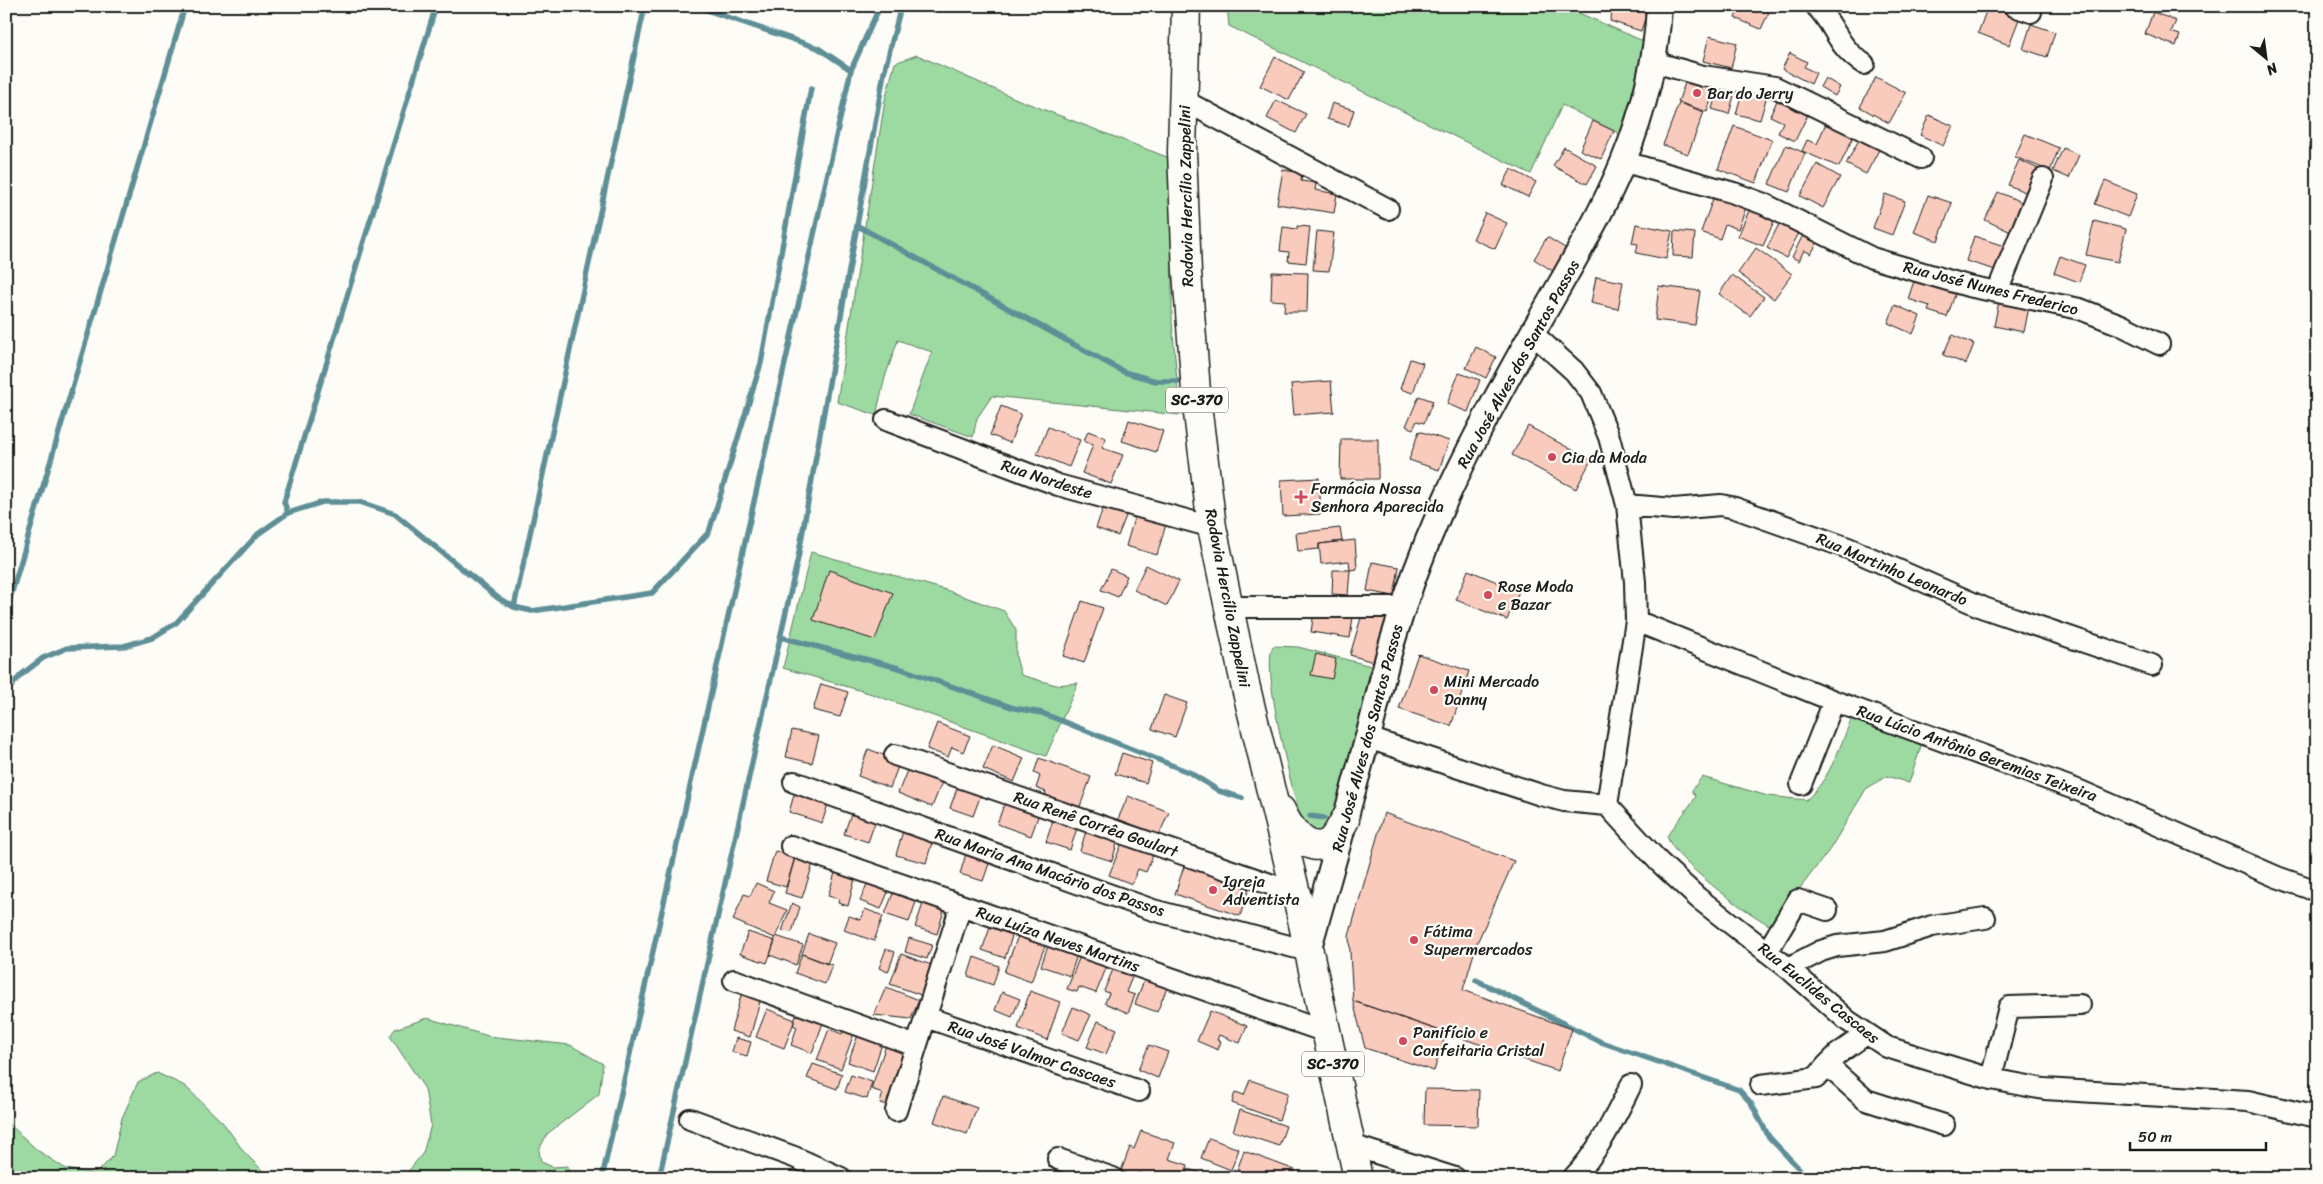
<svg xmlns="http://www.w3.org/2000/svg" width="2323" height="1184" viewBox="0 0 2323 1184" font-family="Sriracha,sans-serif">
<rect width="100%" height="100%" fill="#fdfcf7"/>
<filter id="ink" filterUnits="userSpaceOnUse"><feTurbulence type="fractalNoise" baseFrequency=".02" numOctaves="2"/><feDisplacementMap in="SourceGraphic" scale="10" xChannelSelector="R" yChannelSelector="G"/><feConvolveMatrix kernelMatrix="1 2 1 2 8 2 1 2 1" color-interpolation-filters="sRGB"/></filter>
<g filter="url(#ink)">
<path fill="#9ddaa2" stroke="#5c7b5f" d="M1227,6H1563L1643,41L1641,67L1634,96L1622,135L1562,105L1531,174L1229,26Z
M917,55L1019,100L1172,159V322L1180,415L992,396L977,418L973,437L909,414L932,352L898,340L885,377L876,415L837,402L885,100L895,63Z
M811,552L946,590L1004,611L1016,630V657L1021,675L1056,685L1078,683L1046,756L869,693L783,668Z
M1273,646L1298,647L1371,666L1346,781L1334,820L1326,831C1313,833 1308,828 1300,817C1292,787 1261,670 1273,646Z
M1853,715L1923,740L1909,783L1887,776L1866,789L1830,849L1771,926C1747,913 1674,861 1667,836L1696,797L1692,790L1702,777L1768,796L1806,800C1831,779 1841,743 1853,715Z
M427,1018L488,1036L570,1045L603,1064L599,1094L547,1134L539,1150L541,1162L553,1167L568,1166L571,1178H403L423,1153L431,1125L425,1089L390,1036L395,1029Z
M157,1073L185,1086L224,1124L244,1152L270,1178H6V1121L37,1150L66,1169L96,1174L113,1156L122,1118L138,1082Z"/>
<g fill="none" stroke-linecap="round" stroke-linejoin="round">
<path stroke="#5f8f96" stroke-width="5.5" d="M695,6L818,48L851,70
M858,226L1124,372L1156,381H1185
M288,513L284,502L436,6
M514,607L643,15
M6,612L185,6
M780,637L899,668L1014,708L1042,713L1191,773L1219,791L1242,798
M6,692L21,675L43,658L67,648L124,646L152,638L176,623L258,534L288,513L323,502H360L395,514L498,598L514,607L532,611L652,593L709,532L761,363L811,88
M1310,816L1324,818
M1476,980L1601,1042L1739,1090L1751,1103L1769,1137L1808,1178
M602,1178L851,70L880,6
M659,1178L798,558L884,73L901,6"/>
</g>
<path fill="#f9cbbd" stroke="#1c1c1c" d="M1614,6H1649L1641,31L1610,21Z
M1740,6H1755L1769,12L1761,29L1735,18Z
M1988,6H1999L2021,14L2009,45L1978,33Z
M2160,6H2181L2178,13Z
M2153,12L2176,21L2171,32L2180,35L2176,46L2145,34Z
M2031,24L2055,32L2047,57L2023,49Z
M1709,36L1737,43L1731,68L1703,61Z
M1790,53L1807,62L1804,67L1816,73L1811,84L1782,69Z
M1275,57L1304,72L1289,100L1260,86Z
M1688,75L1716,85L1707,112L1678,102Z
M1876,77L1906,93L1889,123L1860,107Z
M1825,78L1840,87L1835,96L1820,87Z
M1744,85L1768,92L1760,120L1736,114Z
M1718,87L1735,92L1729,114L1712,109Z
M1780,94L1811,108L1795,141L1778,133L1783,122L1770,116Z
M1276,100L1306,114L1296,133L1267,118Z
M1332,103L1354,110L1349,126L1327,119Z
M1679,103L1704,112L1688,154L1663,145Z
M1929,115L1953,126L1943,146L1920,135Z
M1829,116L1857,129L1839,167L1802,151L1807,140L1817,144Z
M1593,121L1614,131L1601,159L1580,150Z
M1734,126L1772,140L1756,183L1718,169Z
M2025,134L2059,148L2050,171L2015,157Z
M1861,136L1881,146L1866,174L1846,164Z
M1786,145L1805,153L1789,192L1769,184Z
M1564,147L1597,166L1587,184L1553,166Z
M2063,148L2079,155L2069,178L2053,171Z
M2019,160L2043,171L2032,195L2008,185Z
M1817,164L1840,177L1823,208L1800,196Z
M1511,169L1536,182L1528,197L1503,185Z
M1283,170L1302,173L1301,181L1316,183L1315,190L1337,194L1334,213L1277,204Z
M2105,181L2137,194L2128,217L2095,204Z
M1998,192L2026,204L2013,233L1985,220Z
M1715,193L1747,205L1738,229L1725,224L1720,239L1701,232Z
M1885,194L1905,201L1892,235L1873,228Z
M1928,195L1952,203L1938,241L1914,232Z
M1751,206L1776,217L1763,246L1738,236Z
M1485,213L1507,223L1495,249L1473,239Z
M1787,219L1802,227L1786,258L1767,248L1779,224L1783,226Z
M2094,221L2126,229L2118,262L2086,255Z
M1636,224L1672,231L1666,259L1636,253L1638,244L1632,243Z
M1297,226L1310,227L1306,263L1288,261L1289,252L1280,251L1283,227L1297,229Z
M1806,229L1820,238L1811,254L1804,250L1799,261L1792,257Z
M1317,231L1334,233L1329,271L1313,270Z
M1674,231L1695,233L1693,257L1673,256Z
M1974,236L2007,247L1999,271L1966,261Z
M1547,237L1570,251L1556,273L1534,259Z
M1756,248L1792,274L1774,299L1738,273Z
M2060,256L2085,265L2079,282L2054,273Z
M1272,272L1308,273L1307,312H1284L1285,301L1271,300Z
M1732,275L1764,297L1750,316L1719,294Z
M1916,275L1957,289L1947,317L1928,311L1930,306L1908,299Z
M1596,277L1623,282L1618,309L1591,303Z
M1659,286L1700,291L1695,325L1655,320Z
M1999,301L2029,307L2024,332L1994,326Z
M1895,305L1920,316L1913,334L1888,323Z
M1952,335L1974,344L1966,364L1943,355Z
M1476,347L1496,357L1486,378L1466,368Z
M1410,359L1423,363L1413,393L1400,389Z
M1459,373L1480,380L1468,412L1447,404Z
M1331,381L1334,412L1294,415L1291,384Z
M1419,396L1433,401L1424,423L1417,421L1413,429L1406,426Z
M1001,406L1021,414L1010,443L990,435Z
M1129,420L1163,431L1156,452L1122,441Z
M1528,426L1591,460L1576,489L1512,455Z
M1048,427L1080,440L1069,467L1037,454Z
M1088,431L1106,438L1102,448L1123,455L1111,484L1082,473L1093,445L1084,441Z
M1419,431L1449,441L1439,470L1409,460Z
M1341,439H1378V479H1340Z
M1319,478L1321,514L1283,516L1281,480Z
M1105,502L1128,511L1118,536L1096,528Z
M1135,515L1166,524L1157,555L1126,546Z
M1340,528L1342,541L1319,544V549L1298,551L1296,533Z
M1355,540L1357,569L1350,570L1349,561L1321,564L1319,544Z
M1372,562L1399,567L1394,596L1367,591Z
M1146,565L1179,581L1167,606L1134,590Z
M1111,569L1127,576L1118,597L1101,590Z
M829,570L893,593L875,640L813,620Z
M1333,570H1350L1348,595L1332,594Z
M1468,570L1519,591L1507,620L1456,600Z
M1082,601L1103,608L1084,663L1063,656Z
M1363,611L1393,620L1380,664L1350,655Z
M1314,612L1353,617L1350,638L1311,632Z
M1316,654L1336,659L1332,679L1311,675Z
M1418,654L1469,671L1451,726L1399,709Z
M821,684L848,692L840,717L813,710Z
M1164,695L1187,703L1175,737L1152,729Z
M937,723L970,736L963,752L952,747L948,757L927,749Z
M792,730L819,736L812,763L786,757Z
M993,745L1024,758L1014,782L983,769Z
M868,749L900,761L890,788L858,776Z
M1122,753L1152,763L1146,783L1115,774Z
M1039,758L1091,777L1079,809L1045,796L1046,792L1036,788L1040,776L1034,773Z
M910,763L944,777L932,807L898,793Z
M960,780L983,789L973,816L950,808Z
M796,788L830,798L822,823L789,812Z
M1128,796L1169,812L1159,835L1118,819Z
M1006,799L1040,811L1031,836L997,824Z
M853,808L877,817L868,842L844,834Z
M1384,813L1514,861L1477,943L1463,990L1572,1029L1558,1071L1353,1001L1349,936Z
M1053,820L1077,828L1070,850L1046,842Z
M905,824L935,832L926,863L896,855Z
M1086,831L1118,840L1112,861L1080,851Z
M1122,843L1153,855L1146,872L1138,869L1132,884L1109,875Z
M968,847L992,855L983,881L960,874Z
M775,851L795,857L786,887L766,881Z
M795,858L813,864L802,898L785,893Z
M1185,863L1250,886L1240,916L1175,894Z
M835,873L855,879L848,906L838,903L839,899L828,896Z
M869,879L890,887L881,909L860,901Z
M756,883L774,891L769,903L787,910L775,938L733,920L744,894L750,896Z
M894,891L917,899L909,922L885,914Z
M924,901L945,907L937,934L915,927Z
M792,903L800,907L792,932L782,931Z
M865,909L883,916L874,941L844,930L849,916L861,920Z
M992,922L1014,930L1005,958L982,950Z
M1020,931L1047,941L1031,982L1004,972Z
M748,932L775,941L767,963L740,954Z
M809,934L835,943L827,964L802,954Z
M776,936L803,945L796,965L770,955Z
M909,938L932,945L927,959L905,952Z
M1049,943L1078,952L1070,976L1041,966Z
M886,949L895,952L888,972L879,968Z
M1082,951L1109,961L1096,993L1079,987L1077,992L1067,989Z
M802,954L832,965L825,984L795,973Z
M901,954L934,966L924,996L890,984Z
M974,957L999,966L993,985L968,976Z
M1116,962L1135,970L1126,992L1135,995L1128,1013L1105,1003L1109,993L1104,991Z
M1146,975L1169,983L1157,1012L1135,1004Z
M886,987L919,1000L911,1019L874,1015Z
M1030,991L1060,1002L1047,1040L1018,1028Z
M742,992L761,998L750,1037L731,1031Z
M1002,992L1020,999L1012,1017L995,1010Z
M1353,1001L1446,1033L1434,1071L1365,1048Z
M1073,1007L1091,1015L1079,1040L1062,1033Z
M767,1009L795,1020L784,1048L756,1037Z
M1210,1011L1247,1026L1240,1043L1219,1035L1217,1040L1221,1041L1218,1050L1197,1041Z
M797,1013L823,1023L812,1053L791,1045L797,1027L793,1025Z
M1098,1021L1117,1029L1106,1054L1087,1047Z
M846,1024L856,1028L841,1069L817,1060L829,1029L842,1034Z
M858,1035L882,1044L873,1071L848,1062Z
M736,1038L751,1042L747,1056L732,1052Z
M886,1045L906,1052L893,1107L880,1103L883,1093L871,1089Z
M1149,1045L1168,1052L1158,1078L1138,1070Z
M813,1064L842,1074L837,1089L807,1078Z
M851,1075L872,1082L867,1099L845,1092Z
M1250,1080L1288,1093L1279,1120L1232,1103L1235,1092L1244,1095Z
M1425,1089L1479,1090L1478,1126L1424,1125Z
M943,1096L977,1108L967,1134L934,1122Z
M1240,1110L1286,1126L1279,1146L1233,1131Z
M1141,1131L1175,1143L1169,1159L1188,1165L1183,1178L1165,1175L1164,1178H1146L1147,1175L1138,1172L1136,1177L1121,1171L1130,1147L1134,1149Z
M1209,1138L1239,1149L1231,1170L1201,1158Z
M1244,1151L1295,1170L1292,1178H1249L1236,1173Z
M1188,1169L1215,1178H1185Z"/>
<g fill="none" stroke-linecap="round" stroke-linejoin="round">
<g stroke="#1c1c1c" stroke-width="24">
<path id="minor" d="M1816,6C1837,27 1835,45 1864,64
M2014,6L2031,12
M1654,62L1703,76L1775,87L1921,158
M1183,100L1388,209
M1625,162L1734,193L1764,204L1872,258L1968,286L2080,309L2121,325L2159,344
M1997,292L2043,179
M1532,333L1574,371L1591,393L1609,437L1627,505L1635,582L1636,621L1607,805
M886,420L1058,485L1212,527
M1627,505L1674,509L1721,505L1735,508L1848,548L1984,608L2152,665
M1228,607H1404
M1636,621L1834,701L2080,791L2277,877L2317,891
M1368,738L1541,795L1564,801L1607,805
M895,755L1296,893
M794,782L1153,910L1308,951
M1801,784L1834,701
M1607,805L1659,862L1698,898L1788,968L1848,1021L1887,1047L1991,1079L2044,1089L2248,1101L2317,1117
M791,846L1326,1032
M1767,952L1798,900L1827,910
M1788,968L1821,951L1837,946L1885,941L1932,926L1985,918
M734,980L916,1046
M926,1017L1139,1091
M1866,1034L1838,1054L1827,1065L1866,1100L1944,1125
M1991,1079L2009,1007L2080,1005
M1761,1085L1816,1078L1827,1065
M896,1111L961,905
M690,1119L794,1157L841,1178
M1351,1145L1455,1178
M1058,1159L1113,1178
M1573,1178C1599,1151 1614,1119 1631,1085"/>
</g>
<g stroke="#1c1c1c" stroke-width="28">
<path id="tertiary" d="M1308,951C1328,881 1348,810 1367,740C1376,709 1382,677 1391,646C1405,599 1422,552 1442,507C1469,447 1501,388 1534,330C1595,223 1653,134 1659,6"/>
</g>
<g stroke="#1c1c1c" stroke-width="31">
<path id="primary" d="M1186,6L1182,152L1187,272L1197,405L1212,527L1245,684L1300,910L1358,1178
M1281,810C1288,826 1307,855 1328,843C1336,838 1340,828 1345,820"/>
</g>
<use href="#minor" stroke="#fdfcf7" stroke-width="20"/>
<use href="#tertiary" stroke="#fdfcf7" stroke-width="24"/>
<use href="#primary" stroke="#fdfcf7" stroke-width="28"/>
</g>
</g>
<g fill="#d1495b" stroke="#fdfcf7" stroke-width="2">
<circle cx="1697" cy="93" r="5"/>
<circle cx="1552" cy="457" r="5"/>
<path d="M1298.5 489.5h5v5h5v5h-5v5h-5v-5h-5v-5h5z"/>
<circle cx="1488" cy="595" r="5"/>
<circle cx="1434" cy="690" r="5"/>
<circle cx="1213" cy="890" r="5"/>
<circle cx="1414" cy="940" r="5"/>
<circle cx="1403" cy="1041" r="5"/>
</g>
<g text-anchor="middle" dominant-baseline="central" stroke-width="4.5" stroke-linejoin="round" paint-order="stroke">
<g fill="#fdfcf7" stroke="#605f5e" stroke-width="1">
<rect x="1166" y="387.5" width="62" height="25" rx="4"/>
<rect x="1302" y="1051.5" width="62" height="25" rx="4"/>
</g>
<g font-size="15" font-weight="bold" fill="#1c1c1c">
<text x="1197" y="400">SC-370</text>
<text x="1333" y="1064">SC-370</text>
</g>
<g font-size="16" fill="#1c1c1c" stroke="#fdfcf7" text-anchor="start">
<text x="1707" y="93">Bar do Jerry</text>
<text x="1562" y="457">Cia da Moda</text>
<text x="1311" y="488">Farmácia Nossa<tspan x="1311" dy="18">Senhora Aparecida</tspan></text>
<text x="1498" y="586">Rose Moda<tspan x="1498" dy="18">e Bazar</tspan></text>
<text x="1444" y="681">Mini Mercado<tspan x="1444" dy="18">Danny</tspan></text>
<text x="1223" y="881">Igreja<tspan x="1223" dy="18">Adventista</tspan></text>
<text x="1424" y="931">Fátima<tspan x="1424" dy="18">Supermercados</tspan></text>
<text x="1413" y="1032">Panifício e<tspan x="1413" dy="18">Confeitaria Cristal</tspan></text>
</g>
<g font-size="16" fill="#1c1c1c" stroke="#fdfcf7">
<text transform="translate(1186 196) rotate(-91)">Rodovia Hercílio Zappelini</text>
<text transform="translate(1991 288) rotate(14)">Rua José Nunes Frederico</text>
<text transform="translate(1518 364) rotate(-61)">Rua José Alves dos Santos Passos</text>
<text transform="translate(1047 479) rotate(18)">Rua Nordeste</text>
<text transform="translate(1892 569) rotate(23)">Rua Martinho Leonardo</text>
<text transform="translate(1228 598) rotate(79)">Rodovia Hercílio Zappelini</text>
<text transform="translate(1367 738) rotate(-75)">Rua José Alves dos Santos Passos</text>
<text transform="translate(1977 753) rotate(20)">Rua Lúcio Antônio Geremias Teixeira</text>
<text transform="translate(1096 824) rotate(19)">Rua Renê Corrêa Goulart</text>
<text transform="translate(1050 872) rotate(19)">Rua Maria Ana Macário dos Passos</text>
<text transform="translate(1058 939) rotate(19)">Rua Luíza Neves Martins</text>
<text transform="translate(1819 993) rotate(39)">Rua Euclides Cascaes</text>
<text transform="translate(1032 1054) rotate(19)">Rua José Valmor Cascaes</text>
</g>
</g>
<rect width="2323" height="1184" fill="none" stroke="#fdfcf7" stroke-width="25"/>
<rect x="12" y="12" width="2298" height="1159" fill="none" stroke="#1c1c1c" stroke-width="2" filter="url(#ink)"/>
<g transform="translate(2266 58) rotate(151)" stroke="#fdfcf7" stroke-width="4" paint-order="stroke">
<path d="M0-4L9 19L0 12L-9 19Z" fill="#1c1c1c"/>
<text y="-8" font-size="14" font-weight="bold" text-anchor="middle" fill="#1c1c1c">N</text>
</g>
<path d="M2130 1142v8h136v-8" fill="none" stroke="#1c1c1c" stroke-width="2.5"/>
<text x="2138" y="1142" font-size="15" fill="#1c1c1c" stroke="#fdfcf7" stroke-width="4" paint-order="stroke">50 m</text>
</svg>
